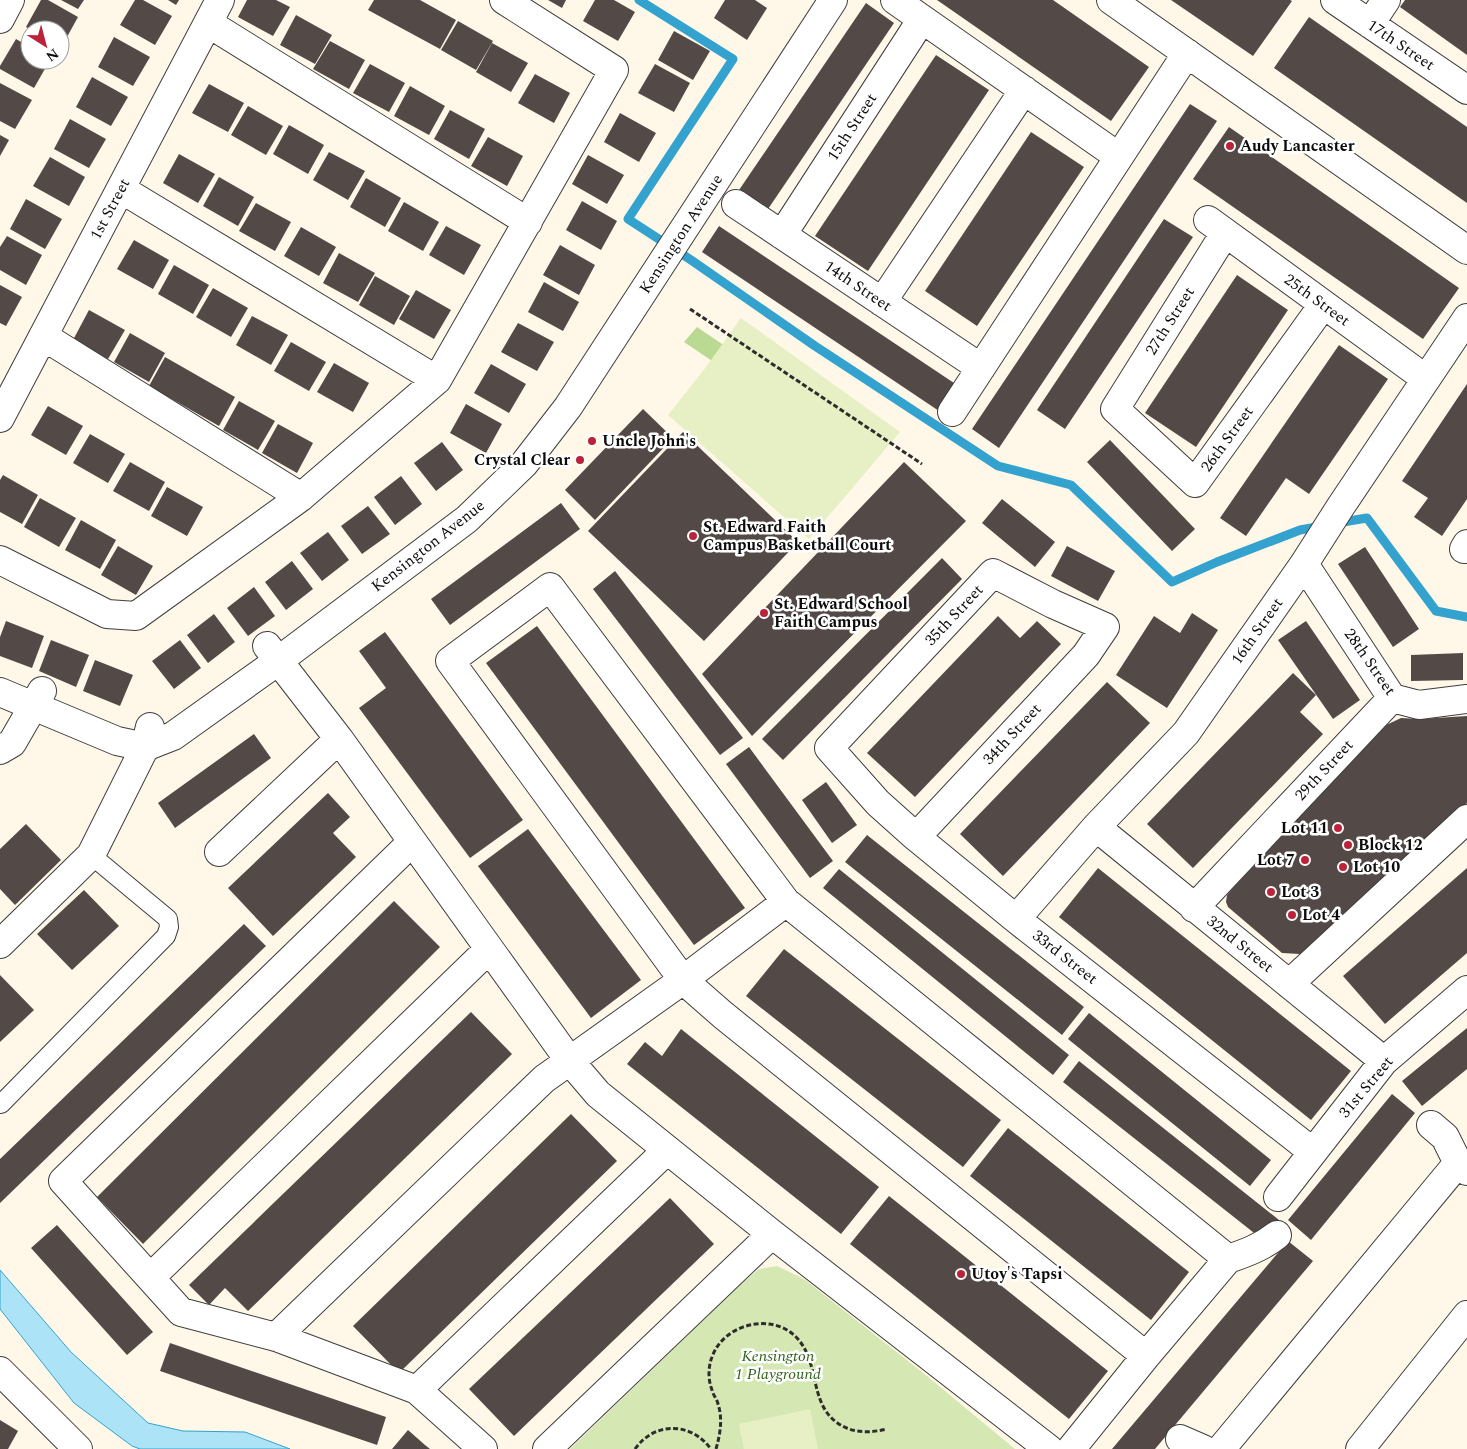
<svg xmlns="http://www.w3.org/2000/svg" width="1467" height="1449" viewBox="0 0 1467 1449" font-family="Spectral,serif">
<rect width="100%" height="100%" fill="#fff8e8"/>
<path fill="#d5e8b3" d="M777,1266L804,1279L927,1376L1015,1449H570L742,1283L759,1269Z"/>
<path fill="#bad992" d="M697,327L863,440L853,456L684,342Z"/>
<path fill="#e6f0c4" d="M741,318L900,432L809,539L668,415L706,367Z
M810,1409L818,1449H744L739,1424Z"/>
<path fill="#ade3f6" stroke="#33a2ce" d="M0,1270L71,1352L148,1423L183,1431L245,1432L290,1449H140L132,1446L74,1403L0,1309Z"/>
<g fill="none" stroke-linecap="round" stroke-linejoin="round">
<path stroke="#33a2ce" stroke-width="9" d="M639,0L733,59L628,219L691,260L815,346L998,466L1071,485L1172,582L1217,562L1300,530L1322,526
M1337,523L1367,518L1436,611L1467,617"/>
</g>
<path fill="#534a47" d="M41,0H48L78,17L62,46L60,45V30H32L26,27Z
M61,0H84L78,9Z
M135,0H143L172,16L155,45L120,25Z
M168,0H179L176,5Z
M247,0H276L290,7L273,36L238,17Z
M374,0H420L456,20L440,49L368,10Z
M548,0H566L562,8Z
M595,0H614L635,12L618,41L583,21Z
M725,0H755L767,8L747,40L714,18Z
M937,0H1053L1149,67L1111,121Z
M1171,0H1290L1292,1L1253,56Z
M1405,0H1467V55L1400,7Z
M866,3L894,23L766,212L737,193Z
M296,15L332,35L315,64L280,45Z
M1309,17L1467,127V203L1274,68Z
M458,21L493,41L476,70L441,50Z
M674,31L710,51L693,80L658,60Z
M114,37L150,57L133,86L98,67Z
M16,39L30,47V60H50L34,88L0,69V66Z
M330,41L365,60L349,89L313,69Z
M492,43L528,63L511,92L476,72Z
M936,55L989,90L868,271L815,236Z
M370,64L405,83L389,112L353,93Z
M655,64L690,83L674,112L638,93Z
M535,74L570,93L554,123L518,103Z
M92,77L128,97L111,126L76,107Z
M0,83L32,100L15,129L0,121Z
M209,84L244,103L228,132L192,113Z
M410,86L445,106L429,135L394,116Z
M1190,104L1217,121L999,448L972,429Z
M248,106L283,126L266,155L231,135Z
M450,110L485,129L469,159L434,139Z
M620,113L656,133L639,162L604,142Z
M70,119L106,139L89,168L54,149Z
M289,125L324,145L308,174L273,154Z
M1229,127L1459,288L1423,339L1193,179Z
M1031,132L1084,167L977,326L925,291Z
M0,135L9,140L0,156Z
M488,137L523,156L507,186L471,166Z
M329,152L365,171L348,200L313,180Z
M179,154L215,174L198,203L163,183Z
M588,155L624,175L607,204L572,184Z
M50,157L85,177L69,206L33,186Z
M219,177L254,197L238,226L203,206Z
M366,178L401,198L385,227L350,207Z
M26,199L62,219L45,249L10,229Z
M582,201L617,221L601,250L566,230Z
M404,202L439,222L423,251L388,231Z
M256,203L291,222L275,251L239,231Z
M1164,219L1193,237L1065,429L1037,410Z
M446,226L481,245L464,275L429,255Z
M719,226L957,385L939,411L702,252Z
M301,227L336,247L319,276L284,256Z
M7,236L42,255L26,285L0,270V247Z
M134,240L169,260L153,289L117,269Z
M560,245L595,265L579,295L543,275Z
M339,253L375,273L358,302L323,283Z
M174,265L209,285L193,314L158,294Z
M1237,275L1288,310L1196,447L1145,413Z
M375,276L410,296L394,325L359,305Z
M544,282L579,302L563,331L528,312Z
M0,285L22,297L6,326L0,323Z
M213,288L248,308L231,337L196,317Z
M416,290L451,310L434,339L399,319Z
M89,310L125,330L108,359L73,340Z
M252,316L288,335L271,365L236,345Z
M518,323L554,342L537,371L501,352Z
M130,333L165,353L149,382L114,362Z
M291,342L326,362L309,391L274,371Z
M1339,345L1388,379L1309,494L1286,478L1246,536L1220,518Z
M165,357L235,397L219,426L149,386Z
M334,363L369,383L353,412L317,392Z
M491,364L526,384L509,413L474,393Z
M1467,384V499L1442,536L1414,517L1428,498L1402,481Z
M239,401L275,421L258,450L223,430Z
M466,404L502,424L486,453L450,433Z
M48,406L83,426L66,455L31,435Z
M643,409L673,438L595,520L565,490Z
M278,424L313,443L297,473L262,453Z
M683,432L798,542L704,641L588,531Z
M90,434L125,454L108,483L73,463Z
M1110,440L1195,529L1172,551L1087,462Z
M442,442L463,470L436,491L414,463Z
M130,462L165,482L149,511L113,491Z
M904,462L966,521L752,736L702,674Z
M3,475L38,495L22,524L0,512V480Z
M401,476L422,504L395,525L374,497Z
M167,487L203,507L187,536L151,516Z
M40,498L76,518L59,547L24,527Z
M1002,499L1055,542L1035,567L982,523Z
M561,503L580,529L450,625L431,599Z
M368,506L390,534L362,554L341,526Z
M81,520L116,540L100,569L65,550Z
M328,532L349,560L322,581L300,553Z
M118,546L153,566L136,595L101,575Z
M1067,546L1115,571L1098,601L1051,576Z
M1365,547L1419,629L1393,647L1338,564Z
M942,558L962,579L783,760L762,739Z
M292,561L313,589L286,610L265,582Z
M615,571L743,738L720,755L593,589Z
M254,587L275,616L248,636L227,608Z
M1192,613L1218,630L1167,708L1116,675L1154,616L1180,633Z
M214,614L235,642L208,663L187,635Z
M998,616L1020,638L1037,621L1061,644L915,797L867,753Z
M6,621L44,636L32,668L0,656V637Z
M1306,621L1360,700L1333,719L1278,640Z
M537,626L745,908L694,945L486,663Z
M385,632L523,820L470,858L359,708L386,688L359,651Z
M51,640L89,655L76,687L39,671Z
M180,640L201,668L174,689L152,661Z
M1463,653V680L1411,681V655Z
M95,660L133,675L120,706L83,691Z
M1293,673L1316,695L1300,712L1323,734L1193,868L1147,824Z
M1107,682L1150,723L1003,876L960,834Z
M1467,716V803L1308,950L1300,954L1282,953L1228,907L1226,902L1227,895L1234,887L1382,727L1401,718L1420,719Z
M254,734L271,758L175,828L158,803Z
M749,747L833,861L810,878L726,764Z
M826,782L857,825L832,843L802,800Z
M328,793L350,817L333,833L356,857L273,936L228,888Z
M26,824L61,860L15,905L0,889V849Z
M528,829L641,980L591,1018L478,866Z
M867,835L1084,1007L1062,1035L845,862Z
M1098,868L1351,1071L1311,1120L1059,917Z
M1467,868V953L1385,1024L1343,976Z
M839,869L1069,1055L1053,1075L823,888Z
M84,890L119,926L72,970L37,934Z
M394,901L440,947L143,1244L97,1197Z
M244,924L266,946L0,1203V1159Z
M784,949L1001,1120L963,1167L746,996Z
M0,975L34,1010L0,1042Z
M471,1012L512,1054L248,1311L225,1288L209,1305L189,1285Z
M1089,1013L1271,1160L1250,1186L1068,1039Z
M1467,1028V1069L1422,1106L1402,1081Z
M681,1029L879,1187L841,1234L627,1064L645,1042L662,1056Z
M1079,1061L1279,1220L1263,1240L1063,1082Z
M1392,1094L1415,1113L1311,1240L1288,1220Z
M571,1114L617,1161L399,1373L353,1326Z
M1008,1128L1189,1272L1151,1320L970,1176Z
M889,1196L1108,1371L1069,1419L850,1244Z
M670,1198L714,1244L514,1436L469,1389Z
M57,1225L153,1332L127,1355L31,1248Z
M1288,1241L1313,1261L1254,1331L1155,1449H1112Z
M170,1343L386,1417L377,1445L160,1371Z
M0,1420L18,1431L8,1449H0Z
M408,1430L425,1445L430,1449H392Z"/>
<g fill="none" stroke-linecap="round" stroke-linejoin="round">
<g stroke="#3e3e3e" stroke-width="20">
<path id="service" d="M1,1104L166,936L169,927L168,919L91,855"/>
</g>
<g stroke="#3e3e3e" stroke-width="30">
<path id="minor" d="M895,0L1119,157
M1111,0L1467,250
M1335,0L1467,90
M0,19L10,0
M208,23L528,222
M1370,24L1386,0
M121,189L437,380
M736,204L981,368
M1208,220L1426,379
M1225,233L1115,409L1195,483L1323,305
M782,235L922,19
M882,302L1024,90
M43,336L301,497
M952,412L1187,53
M0,418L220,0
M1464,549L1467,544
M0,560L107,614L136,616L301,497L437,380L614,70L504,0
M1304,564L1392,698L1419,705L1467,699
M267,646L339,739L569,1060L598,1094L772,1234L1049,1449
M0,750L12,743L42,691
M1096,827L1384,1061
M916,837L1086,655L1105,627L1053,604L993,573L829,748L878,803L916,837L1016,919L1313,1152
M412,842L63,1181L181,1312L276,1337L417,1390L483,1449
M219,852L339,739
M1194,908L1392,698
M1016,919L1096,827L1186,733L1304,564L1341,506L1467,318
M0,944L91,855L145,747L150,727
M1289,984L1467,819
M1431,1125L1445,1137L1458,1163L1467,1171
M1278,1197L1384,1061L1467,990
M151,1277L489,949
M276,1337L544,1079L683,980L786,902
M1146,1356L723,1015L683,980L450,661L550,587L786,902L1228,1259
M0,1371L78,1449
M417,1390L667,1150
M1180,1439L1203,1449
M547,1449L772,1234
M1071,1449L1146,1356L1228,1259C1246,1253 1262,1247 1277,1235
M1221,1449L1458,1163
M1360,1449L1467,1315"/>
</g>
<g stroke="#3e3e3e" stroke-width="30">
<path id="tertiary" d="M0,692L117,741L145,747L173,736L278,661L467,519L524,464L568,407L833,0"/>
</g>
<path stroke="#2d2d2d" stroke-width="3" stroke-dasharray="5 2.5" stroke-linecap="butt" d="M690,309L922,464
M635,1449C655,1421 691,1422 711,1449
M716,1449C720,1435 723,1419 718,1404C717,1399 713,1395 712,1390C708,1380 708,1367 712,1357C724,1323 773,1312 797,1338C820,1363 809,1401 836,1422C852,1434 870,1433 887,1429"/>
<use href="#service" stroke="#fff" stroke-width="18"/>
<use href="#minor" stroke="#fff" stroke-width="28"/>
<use href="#tertiary" stroke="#fff" stroke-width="28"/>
</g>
<g fill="#bb233b" stroke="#fff" stroke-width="2">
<circle cx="1230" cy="146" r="5"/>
<circle cx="592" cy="441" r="5"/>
<circle cx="580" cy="460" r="5"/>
<circle cx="693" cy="536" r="5"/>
<circle cx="764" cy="613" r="5"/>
<circle cx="1338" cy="828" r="5"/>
<circle cx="1348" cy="845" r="5"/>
<circle cx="1305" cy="860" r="5"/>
<circle cx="1343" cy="867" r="5"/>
<circle cx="1271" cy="892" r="5"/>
<circle cx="1292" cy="915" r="5"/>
<circle cx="961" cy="1274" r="5"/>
</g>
<g text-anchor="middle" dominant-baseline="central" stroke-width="5" stroke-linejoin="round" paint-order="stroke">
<g font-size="16" fill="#0b0b0b" stroke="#fff">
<text transform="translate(1401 45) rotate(34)">17th Street</text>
<text transform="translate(852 127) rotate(-57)">15th Street</text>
<text transform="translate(110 209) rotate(-62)">1st Street</text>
<text transform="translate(681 234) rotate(-57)">Kensington Avenue</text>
<text transform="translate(858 286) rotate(34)">14th Street</text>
<text transform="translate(1317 300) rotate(36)">25th Street</text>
<text transform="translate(1170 321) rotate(-58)">27th Street</text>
<text transform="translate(1227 439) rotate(-54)">26th Street</text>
<text transform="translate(428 546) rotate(-38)">Kensington Avenue</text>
<text transform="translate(954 615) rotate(-47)">35th Street</text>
<text transform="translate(1257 631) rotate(-55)">16th Street</text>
<text transform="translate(1370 662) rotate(55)">28th Street</text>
<text transform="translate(1012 734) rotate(-47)">34th Street</text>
<text transform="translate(1324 770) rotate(-47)">29th Street</text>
<text transform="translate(1240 944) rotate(39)">32nd Street</text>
<text transform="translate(1065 957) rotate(38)">33rd Street</text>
<text transform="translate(1366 1087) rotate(-50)">31st Street</text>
</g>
<g font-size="16" font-weight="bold" fill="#0b0b0b" stroke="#fff" text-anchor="start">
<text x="1240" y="146">Audy Lancaster</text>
<text x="602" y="441">Uncle John's</text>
<text x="570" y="460" text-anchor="end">Crystal Clear</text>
<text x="703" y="527">St. Edward Faith<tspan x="703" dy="18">Campus Basketball Court</tspan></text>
<text x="774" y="604">St. Edward School<tspan x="774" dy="18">Faith Campus</tspan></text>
<text x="1328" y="828" text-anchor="end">Lot 11</text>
<text x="1358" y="845">Block 12</text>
<text x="1295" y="860" text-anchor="end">Lot 7</text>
<text x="1353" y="867">Lot 10</text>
<text x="1281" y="892">Lot 3</text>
<text x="1302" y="915">Lot 4</text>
<text x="971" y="1274">Utoy's Tapsi</text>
</g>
<g font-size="16" font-style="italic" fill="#32621b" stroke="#fff">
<text x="778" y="1356">Kensington<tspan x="778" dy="18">1 Playground</tspan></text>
</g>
</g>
<g transform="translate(45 45) rotate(144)"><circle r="24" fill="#ffffff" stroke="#9d9d9d"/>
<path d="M0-4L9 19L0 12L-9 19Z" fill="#bb233b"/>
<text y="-8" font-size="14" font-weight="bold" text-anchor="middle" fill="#0b0b0b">N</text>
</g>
</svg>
